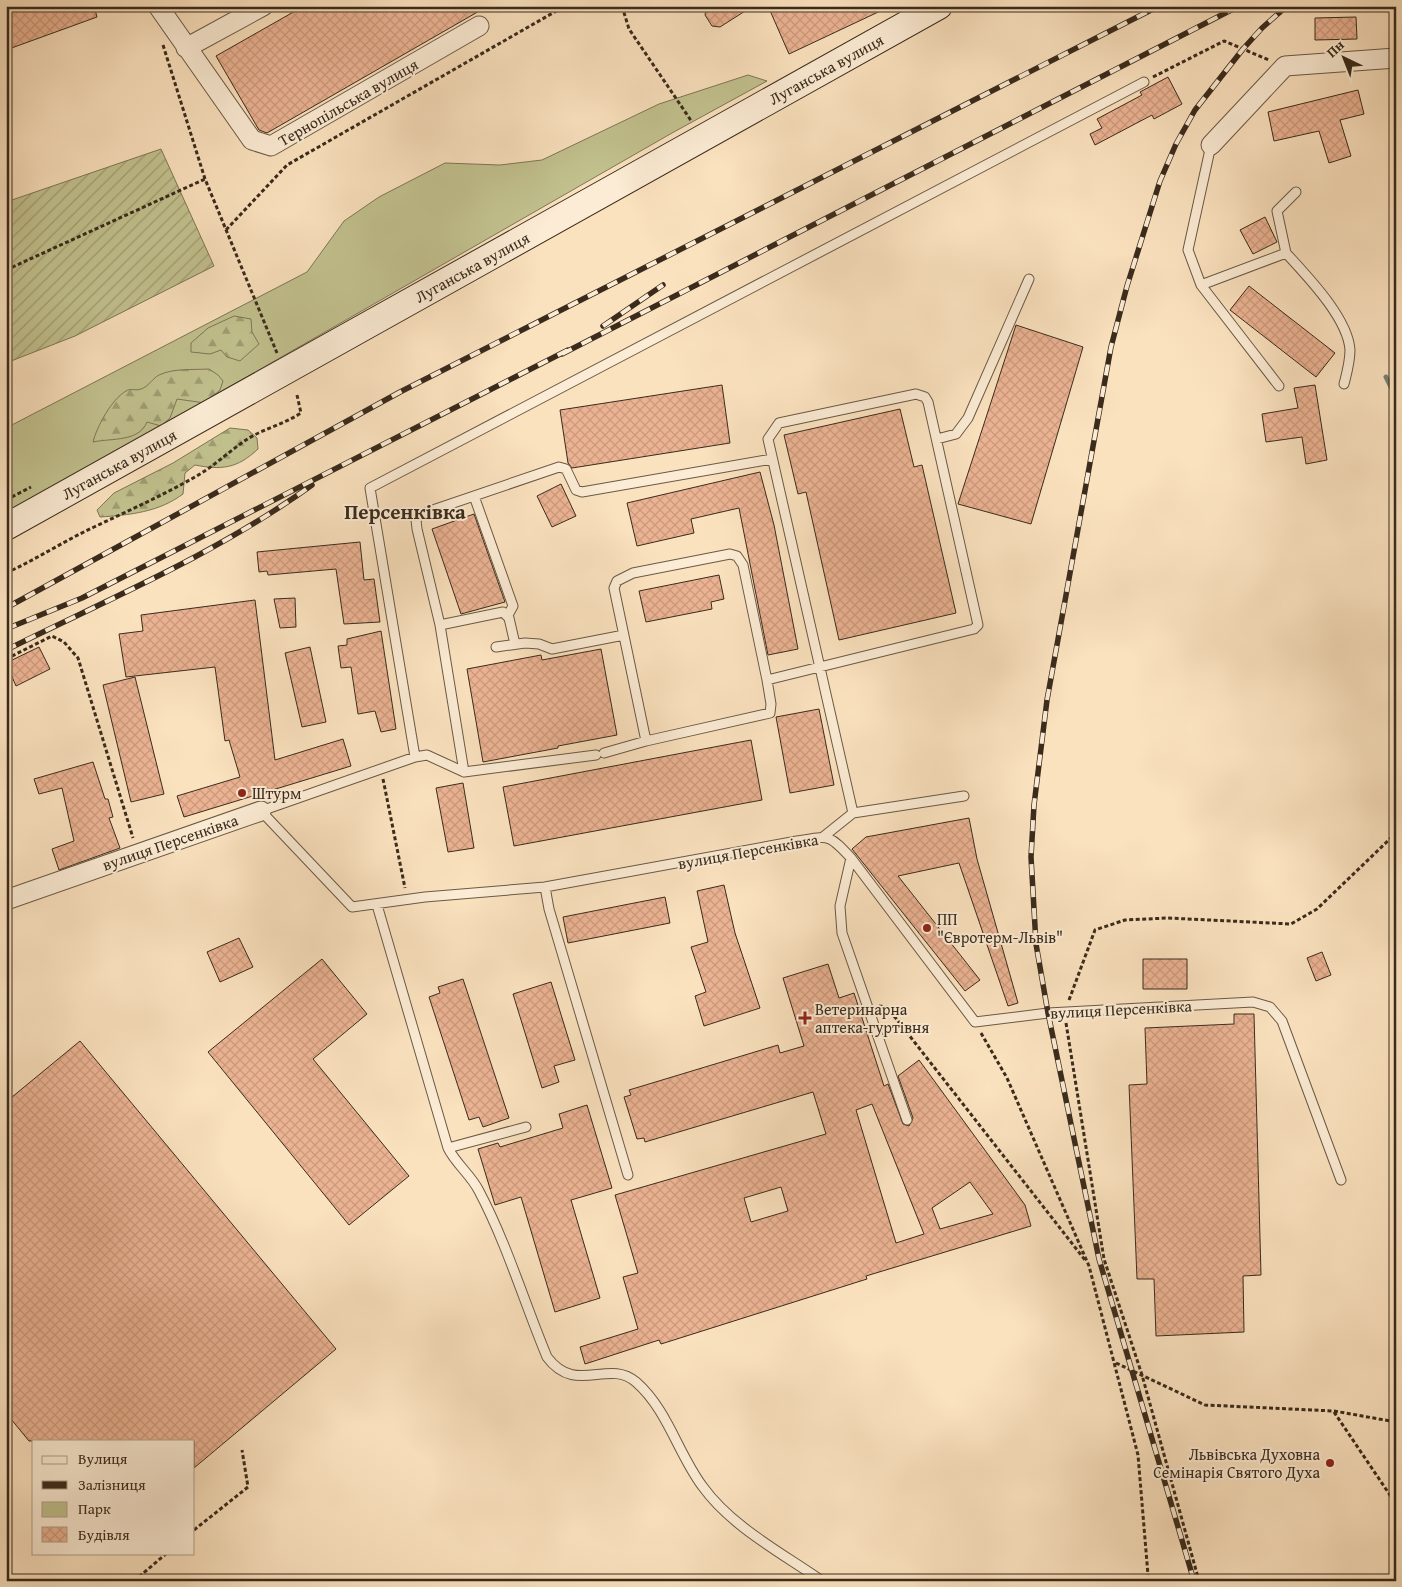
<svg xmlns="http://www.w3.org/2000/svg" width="1402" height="1587" viewBox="0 0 1402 1587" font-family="'Gentium Book Plus',serif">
<defs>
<pattern id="forest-firs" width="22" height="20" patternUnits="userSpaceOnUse" patternTransform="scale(1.25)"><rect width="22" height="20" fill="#c2c28f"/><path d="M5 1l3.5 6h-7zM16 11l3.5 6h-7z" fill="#9f9e74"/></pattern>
<pattern id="garden-furrows" width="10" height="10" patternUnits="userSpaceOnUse" patternTransform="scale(1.25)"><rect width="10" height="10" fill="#c2c28f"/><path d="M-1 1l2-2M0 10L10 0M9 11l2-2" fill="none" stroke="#9f9e74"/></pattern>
<pattern id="building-cross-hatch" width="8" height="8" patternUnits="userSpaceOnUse" patternTransform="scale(1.25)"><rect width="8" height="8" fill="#ecb393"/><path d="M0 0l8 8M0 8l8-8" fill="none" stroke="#cb9a7e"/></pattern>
</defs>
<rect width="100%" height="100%" fill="#fbe2bf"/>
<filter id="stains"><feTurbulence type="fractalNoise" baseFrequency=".004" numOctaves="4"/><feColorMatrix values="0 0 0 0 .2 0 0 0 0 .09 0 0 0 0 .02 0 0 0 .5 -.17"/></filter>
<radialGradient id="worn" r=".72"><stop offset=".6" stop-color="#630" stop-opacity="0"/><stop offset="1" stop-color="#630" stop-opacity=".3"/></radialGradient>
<path fill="#c2c28f" stroke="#7e7656" d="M748,75L767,81L672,133L6,515V428L307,272L344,221L379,197L445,163L500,165L542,160L659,104Z"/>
<path fill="url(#forest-firs)" stroke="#7e7656" d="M234,316L251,319L252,332L259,344L240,361L227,357L221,350L210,354L191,352V343L208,328Z
M209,369L218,375L223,381L220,390L205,403L177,399L170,418L161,426L147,422C139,442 112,438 93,442C97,426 112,399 126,391C130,388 136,391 141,389C148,387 153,378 159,375C174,368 192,370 209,369Z
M230,428L248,430L257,438L258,449C237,469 221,470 195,465L185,473L183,494C159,512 130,515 100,517L97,510L114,493L173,463Z"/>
<path fill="url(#garden-furrows)" stroke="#7e7656" d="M161,149L214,266L75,336L6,363V202Z"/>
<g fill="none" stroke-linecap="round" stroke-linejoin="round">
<path stroke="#778379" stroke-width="5" d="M1386,377L1396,397"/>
</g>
<path fill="url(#building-cross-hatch)" stroke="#3a2b1c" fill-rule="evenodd" d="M6,6H94L97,17L6,50Z
M304,6H488L267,133L259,130L216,56Z
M707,6H753L720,27L712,26L705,15Z
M768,6H891L789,54Z
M1356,17L1357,39L1315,40V18Z
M1168,77L1182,104L1154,119L1152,115L1095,145L1090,134L1102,128L1097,119L1142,95L1140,92Z
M1358,90L1364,114L1340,120L1351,156L1329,163L1319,131L1274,141L1268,112Z
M1265,217L1277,242L1253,254L1240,230Z
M1249,286L1335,353L1316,377L1230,310Z
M1016,325L1083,347L1031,524L958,504Z
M722,385L730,443L572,468L568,463L560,410Z
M1315,385L1327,460L1306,464L1302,437L1266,442L1262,414L1298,408L1294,388Z
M900,409L914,467L922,465L956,613L839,640L806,492L798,494L784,435Z
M760,472L774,525L798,649L768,655L739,508L691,519L694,533L637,546L627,503Z
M561,484L576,516L552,527L537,496Z
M474,514L505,602L461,614L432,529Z
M360,542L364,580L374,579L380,622L344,624L336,569L268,575L267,571L259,572L257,552Z
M719,575L724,599L711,602L712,609L646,622L639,591Z
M295,598L296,627L280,628L274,599Z
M255,600L275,760L343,739L351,766L184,817L177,796L240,777L229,740L225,741L215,667L126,677L119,634L143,631L141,615Z
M381,631L396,729L381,732L375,711L358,714L351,667L341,668L338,646L347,645V639Z
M39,647L50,669L16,686L6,663Z
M310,647L326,722L302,727L285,653Z
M601,649L617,735L558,746V748L483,762L467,669L541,655L542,660Z
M135,677L164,794L131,802L103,685Z
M819,709L834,785L790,793L776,717Z
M751,740L762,800L514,846L503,787Z
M93,762L105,799H108L113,817L109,818L120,848L59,870L52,849L74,841L62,788L39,794L34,779Z
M463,783L474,848L448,852L436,788Z
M969,818L977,859L1018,1003L1008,1006L959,863L898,876L980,980L965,991L852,849L866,837Z
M724,885L735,933L760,1008L704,1026L695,996L706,992L691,947L708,942L697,891Z
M665,897L670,923L568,943L563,917Z
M239,938L253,967L220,982L207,952Z
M1322,952L1331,975L1316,981L1307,958Z
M322,959L367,1014L313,1059L409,1176L349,1225L208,1052Z
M1143,959H1187V989H1143Z
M828,964L839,998L854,993L884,1086L888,1084L903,1124L909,1126L913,1118L898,1076L919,1060L1025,1205L1031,1226L866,1276L867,1279L661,1344L659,1340L585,1364L580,1347L638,1329L623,1277L638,1273L615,1195L826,1134L813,1092L645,1142L644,1138L637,1139L624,1097L631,1095L629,1090L778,1045L780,1053L804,1046L783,978ZM872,1104L924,1234L896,1243L856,1110ZM970,1182L993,1214L940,1229L932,1208ZM781,1187L788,1211L751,1222L744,1198Z
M463,979L509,1118L483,1127L479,1117L469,1120L429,997L440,993L438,987Z
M551,982L575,1060L554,1066L559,1082L542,1088L513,994Z
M1234,1014H1254L1261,1275L1243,1276L1244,1332L1156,1336L1154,1279H1137L1129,1085L1147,1084L1145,1028L1234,1024Z
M80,1041L336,1349L194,1468V1441H29L6,1413V1102Z
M587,1105L612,1188L571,1200L600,1298L555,1312L521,1197L495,1205L478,1149L498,1143L500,1147L563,1128L559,1114Z"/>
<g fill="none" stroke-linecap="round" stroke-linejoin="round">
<g stroke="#6a5945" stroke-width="11">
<path id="lane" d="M1211,145L1188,250L1201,285L1279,386
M1286,253L1277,211L1296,192
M1201,285L1286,253C1307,276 1348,318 1350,350C1350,362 1347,372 1344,384
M937,439L956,434L968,418L1029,279
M474,496L513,606L508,615
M440,625L503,612L509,618L515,644
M496,647L525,643L539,644L552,649L624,635
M646,741L614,588L617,581L633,573L730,554L737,556L743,565L767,680L974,629L978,625L928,402L925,397L916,394L779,423L768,439L853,813L823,837
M604,753L646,741L770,713L771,704L767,680
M596,755L464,772L427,755L415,757L261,811L352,907L425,897L545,887L797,841C829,836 828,833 851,858L975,1022L1048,1013L1253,1002L1270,1007L1282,1021L1341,1180
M415,757L370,488L1144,82
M464,772L440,625L417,529L416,520L421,514L559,467L566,469L576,490L582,492L772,459
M853,813L964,796
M851,858L840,906L842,933L907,1120
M545,887L549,909L628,1175
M377,905L448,1148L526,1127
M448,1148C456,1164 471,1175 479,1191C507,1244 524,1302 547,1357C576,1396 608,1358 636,1382C668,1410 678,1454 703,1487C732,1527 782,1553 822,1581"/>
</g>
<g stroke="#6a5945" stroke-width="21">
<path id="street" d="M158,6L252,140L271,146L479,26
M186,48L263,6
M1211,145L1285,66L1396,58
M6,900L261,811"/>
</g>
<g stroke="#3a2b1c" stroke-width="28">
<path id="secondary" d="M6,527L939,6"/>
</g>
<path stroke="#3a2b1c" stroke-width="3" stroke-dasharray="4 2.5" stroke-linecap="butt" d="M622,6L629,29L692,122
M163,45L205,179L277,353
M1153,77L1224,41L1269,60
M226,230L287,165L565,6
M6,270L205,179
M6,500L31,487
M6,573C37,559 64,541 94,527C130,510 166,494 200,474C218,463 233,448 249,438C266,428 284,424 301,413L297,395
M6,659L52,636L64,642L78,658L133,838
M383,779L405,888
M1069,1000L1095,930L1125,920L1168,918L1291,924L1317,909L1396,833
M879,1006L887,1007L1085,1260
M1066,1023L1104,1259L1142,1375L1199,1581
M981,1033L1007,1078L1089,1266L1138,1455L1148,1575
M1116,1363L1205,1405L1334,1411L1396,1422
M1334,1412L1396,1504
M194,1530L248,1487L242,1450
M134,1581L167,1553"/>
<use href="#lane" stroke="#fcecd5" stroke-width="9"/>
<use href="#street" stroke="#fcecd5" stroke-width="19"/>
<use href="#secondary" stroke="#fcecd5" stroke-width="26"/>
<g stroke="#3a2b1c" stroke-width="5.5">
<path id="rail" d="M603,326L663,285
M562,354L1239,6
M6,608L400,392L1159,6
M6,629L82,598L568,350
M6,650C109,599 218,553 312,485
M1194,1581L1099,1259L1048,1013L1036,944L1031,857L1034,805L1047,700L1111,347L1127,286L1160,181L1176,144L1195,110L1243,49L1262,28L1287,6"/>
</g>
<use href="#rail" stroke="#fcecd5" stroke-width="4" stroke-dasharray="11" stroke-linecap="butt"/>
</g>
<g fill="#8f2418" stroke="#fcecd5" stroke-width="2">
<circle cx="242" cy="793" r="5"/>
<circle cx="927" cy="928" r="5"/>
<path d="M802.5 1010.5h5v5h5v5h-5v5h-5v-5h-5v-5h5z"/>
<circle cx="1330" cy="1463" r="5"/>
</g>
<g text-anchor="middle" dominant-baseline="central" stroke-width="4" stroke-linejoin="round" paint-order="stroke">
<g font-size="16" fill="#3a2b1c" stroke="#fcecd5">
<text transform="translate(826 69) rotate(-29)">Луганська вулиця</text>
<text transform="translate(348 102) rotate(-30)">Тернопільська вулиця</text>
<text transform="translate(472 267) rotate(-29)">Луганська вулиця</text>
<text transform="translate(119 464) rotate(-29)">Луганська вулиця</text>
<text transform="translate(170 842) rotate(-19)">вулиця Персенківка</text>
<text transform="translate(748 851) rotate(-10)">вулиця Персенківка</text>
<text transform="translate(1121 1009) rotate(-3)">вулиця Персенківка</text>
</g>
<g font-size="16" fill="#3a2b1c" stroke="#fcecd5" text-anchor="start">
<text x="252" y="793">Штурм</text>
<text x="937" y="919">ПП<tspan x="937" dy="18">"Євротерм-Львів"</tspan></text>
<text x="815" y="1009">Ветеринарна<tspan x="815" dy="18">аптека-гуртівня</tspan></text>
<text x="1320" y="1454" text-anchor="end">Львівська Духовна<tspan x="1320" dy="18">Семінарія Святого Духа</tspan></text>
</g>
<g font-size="21" font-weight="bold" fill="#3a2b1c" stroke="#fcecd5">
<text x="405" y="511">Персенківка</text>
</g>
</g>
<rect width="1402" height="1587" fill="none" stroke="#fbe2bf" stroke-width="25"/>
<rect x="8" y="8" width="1387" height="1572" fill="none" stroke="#3a2b1c" stroke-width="2.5"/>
<rect x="12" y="12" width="1377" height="1562" fill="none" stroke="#3a2b1c"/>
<rect x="32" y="1440" width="162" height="115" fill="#fcecd5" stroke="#ae9f8b"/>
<rect x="42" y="1456" width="25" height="8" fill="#fcecd5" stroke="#ae9f8b"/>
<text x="78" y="1464" font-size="15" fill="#3a2b1c">Вулиця</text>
<rect x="42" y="1481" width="25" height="8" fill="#3a2b1c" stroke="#ae9f8b"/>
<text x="78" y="1490" font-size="15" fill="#3a2b1c">Залізниця</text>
<rect x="42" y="1502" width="25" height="15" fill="#c2c28f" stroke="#ae9f8b"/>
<text x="78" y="1514" font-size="15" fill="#3a2b1c">Парк</text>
<rect x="42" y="1527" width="25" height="15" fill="url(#building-cross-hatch)" stroke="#ae9f8b"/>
<text x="78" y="1540" font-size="15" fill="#3a2b1c">Будівля</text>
<g transform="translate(1344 58) rotate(317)" stroke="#fcecd5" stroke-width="4" paint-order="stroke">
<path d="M0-4L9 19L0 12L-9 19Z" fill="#3a2b1c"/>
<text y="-8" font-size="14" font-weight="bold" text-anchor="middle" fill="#3a2b1c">Пн</text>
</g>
<rect width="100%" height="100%" filter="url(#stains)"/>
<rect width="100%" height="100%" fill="url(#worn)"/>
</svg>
